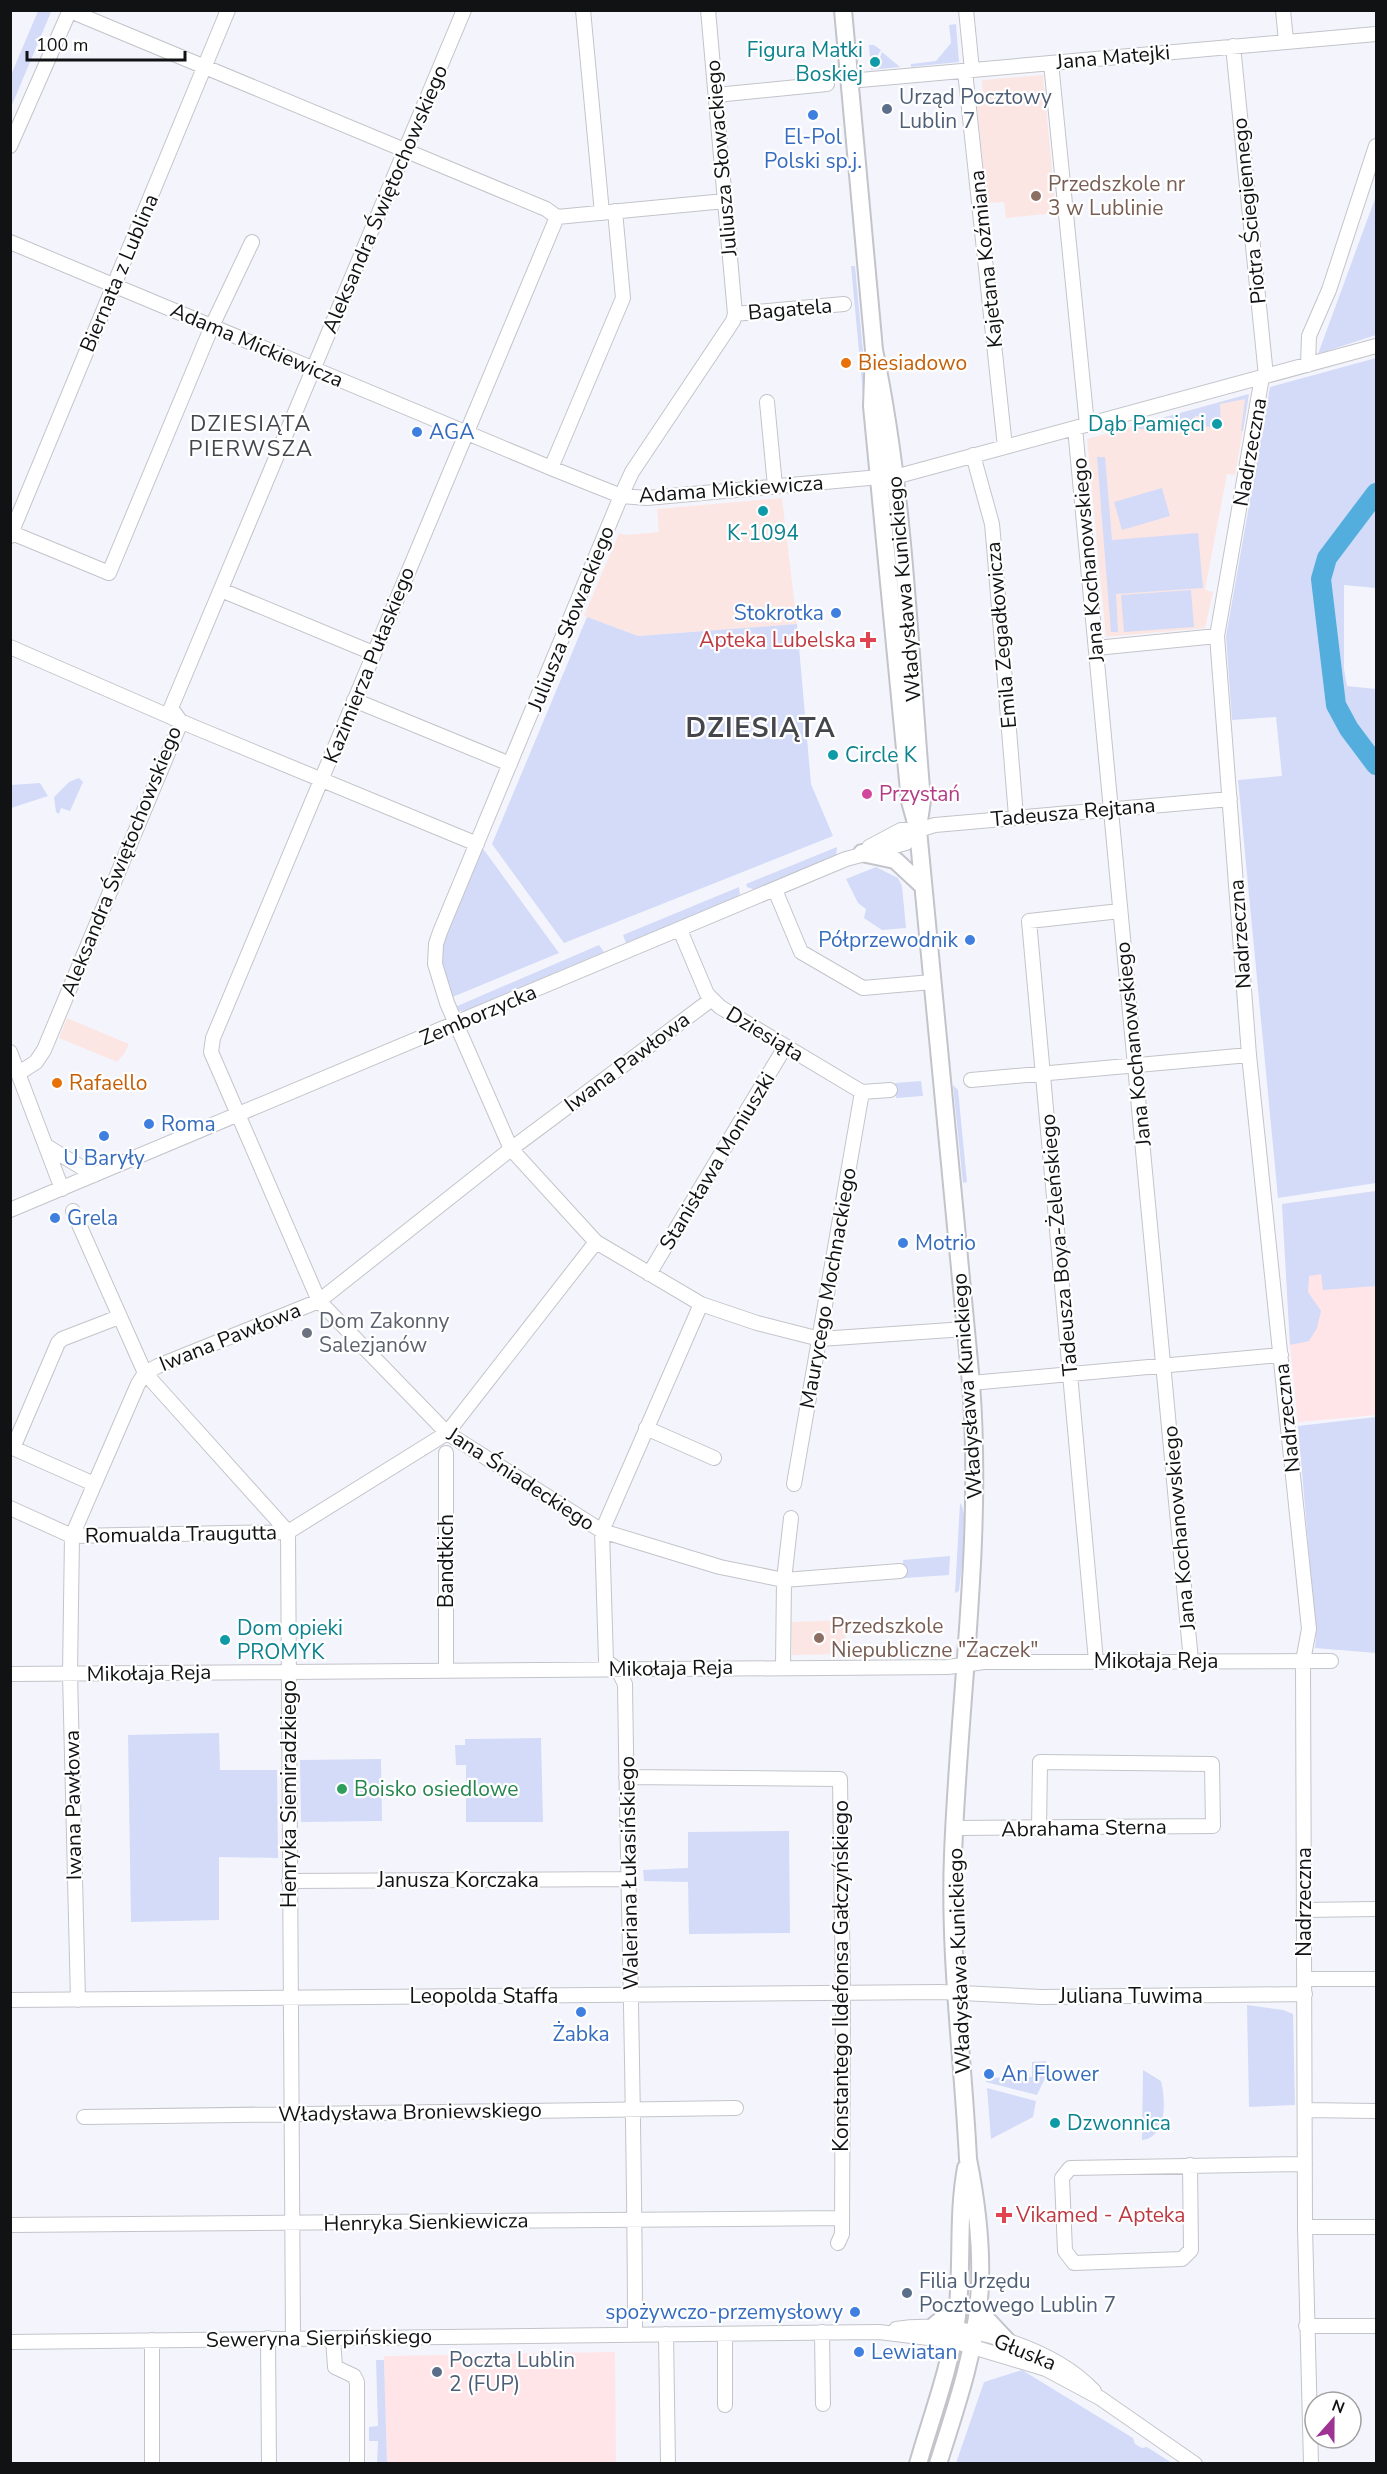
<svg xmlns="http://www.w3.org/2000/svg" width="1387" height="2474" viewBox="0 0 1387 2474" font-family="'Nunito Sans',sans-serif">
<rect width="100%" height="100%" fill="#f4f5fc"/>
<path fill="#ffe4e8" d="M1376,1191V1415L1298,1422L1290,1345L1282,1204Z
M615,2352L616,2463H387L384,2356Z"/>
<path fill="#fce6e4" d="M1043,75L1056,213L1006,218L1004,202L987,203L976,97L983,96L982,80Z
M1249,394L1235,475L1227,474L1205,590L1213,592L1205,628L1106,637L1087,439Z
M782,498L797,624L638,636L584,616L619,533L626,535L659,532L657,509Z
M67,1018L129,1044L124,1054L117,1062L59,1038Z
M846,1620L845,1654L792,1655V1622Z"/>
<path fill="#d3dbf8" d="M38,11L51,12L12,105L11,75Z
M956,24L959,62L911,67V64L936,61L951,43L949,25Z
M869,45H874L881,50L874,61L878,63L882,52L900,67L871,70Z
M1376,196V335L1318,354Z
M851,266H855L871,437H867Z
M1376,358V588L1344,585V669L1347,686L1376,689V1183L1278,1198L1238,780L1282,776L1276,717L1232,720L1226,636L1270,387Z
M1249,394L1243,431H1241L1245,399L1220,404L1221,429L1203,426L1204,417L1195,416L1193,426L1174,429H1133V426Z
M1097,457H1105L1112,540L1198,533L1203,588L1116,594L1118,632H1111Z
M1162,488L1170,516L1122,530L1114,502Z
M1191,590L1194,627L1124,632L1121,595Z
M587,617L638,636L797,624L811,784L833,836L564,943L492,844Z
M79,778L83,782L70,811L61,808L59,814L56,812L54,797L69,782Z
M40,783L48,796L11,808V785Z
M837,847L836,856L755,890L747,887L746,884Z
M479,849L484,850L559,953L450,998L441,962V944Z
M876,867L898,878L902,886L906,928L882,930L864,918L866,909L858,903L846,879Z
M739,887L740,894L737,897L626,943L623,935Z
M599,945L604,952L465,1011H458L455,1007Z
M921,1081L923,1096L896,1098L895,1083Z
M953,1085L958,1090L967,1182L963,1183Z
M1376,1191V1286L1323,1290L1321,1274L1309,1276L1308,1292L1321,1311L1317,1328L1309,1341L1290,1345L1282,1204Z
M1376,1417V1653L1315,1648L1316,1634L1298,1426Z
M960,1503C970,1513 961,1575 959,1591L955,1593Z
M950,1556L949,1575L904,1578L903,1560Z
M219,1733L220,1770H277L278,1858L219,1857V1920L131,1922L128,1735Z
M541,1738L543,1822H466V1765H456L455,1745H465V1739Z
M381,1759L382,1821L301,1822L300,1760Z
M789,1831L790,1933L689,1934L688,1882L644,1881L643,1870L688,1868V1832Z
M1247,2005L1283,2010L1293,2014L1295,2105L1249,2107Z
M1046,2061V2076L1037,2095L986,2082V2078L1032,2077V2062Z
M1143,2070L1161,2081C1166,2101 1167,2137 1142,2140Z
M987,2088L1036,2101L1033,2117L991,2139Z
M376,2360H384L387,2463H377L378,2441H369V2427L378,2426Z
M1022,2370L1133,2438L1135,2444L1142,2448L1147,2447L1172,2463H956L984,2382Z"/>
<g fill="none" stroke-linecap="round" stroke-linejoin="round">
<path stroke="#53aedd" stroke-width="20" d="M1376,493L1327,558L1321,579L1336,705L1349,729L1376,765"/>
<g stroke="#c3c4ca" stroke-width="16">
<path id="minor" d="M68,10L546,209L557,217L725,201
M583,10L602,213
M708,10L735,314L733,321L632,472L621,496L440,932L436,944L435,964L447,1003L511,1149L596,1242L701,1304L757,1323L820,1339L965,1329
M966,10L972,70
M1283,10L1286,41
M1233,46L1266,376
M1051,63L1087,425
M965,71L1005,447
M849,81L1376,34
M716,95L827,84
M10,146L70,10
M557,217L213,1038L211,1052L319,1301L447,1433L602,1531L720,1567L784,1580L900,1571
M10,242L551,468L621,496L647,498L902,475L1376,346
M735,314L844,304
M1308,365L1309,336L1329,290L1376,146
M1262,377L1217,636L1249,1055L1309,1629L1303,1661L1305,2227L1311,2464
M767,402L775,486
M1075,428L1191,1661
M973,455L992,524L994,546L1016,816
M551,468L623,298L615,211
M12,533L109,573L212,326L252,242
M10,536L228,10
M221,590L373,653
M10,647L194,727L477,844
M1096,648L1217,636
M354,700L510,764
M869,847L901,830H918L935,825L1230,799
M775,890L801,952L863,988L932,982
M680,930L707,994L720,1007L857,1089L862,1092L890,1090
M10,1052L62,1189
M19,1073L36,1062L44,1050L181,722L171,708L464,10
M971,1080L1249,1055
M48,1147L94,1175
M10,1210L846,859L906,843L918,830
M73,1211L145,1373L288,1532L293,2338
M649,1274L785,1047
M971,1383L1281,1355
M646,1428L714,1458
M446,1453V1669
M94,1484L13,1448L58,1343L62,1339L119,1317
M794,1484L862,1092
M10,1508L72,1536L288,1532L447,1433L596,1242
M1096,1661L1029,921L1120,911
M783,1666L784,1580L791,1518
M10,1674L948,1667L984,1662L1331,1661
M626,1777L840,1779L843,1994L842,2234L838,2243
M955,1828L1213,1826L1212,1764L1040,1762L1039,1829
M289,1881L627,1879
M1304,1910L1376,1909
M1305,1979H1376
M10,2000L940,1992L1041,1997L1305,1994
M78,2000L70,1674L72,1536L138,1384L145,1373L158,1366L319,1301L511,1149L712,999
M1306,2110L1376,2111
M84,2117L736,2108
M1190,2165L1191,2250L1182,2259L1074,2263L1065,2251L1062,2178L1070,2168L1305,2164
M10,2225L842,2218
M1305,2227H1376
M1306,2326H1376
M896,2329C958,2319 1050,2345 1094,2391
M822,2332L823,2404
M666,2334L668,2464
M725,2334V2405
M635,2335C635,2118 628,1901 625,1684L618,1670L606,1661L602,1531L701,1304
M268,2338L269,2464
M333,2338L335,2367L354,2376L357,2382V2464
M10,2342L879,2332L953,2341L1046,2369L1100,2398L1195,2464
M152,2464V2340"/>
</g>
<g stroke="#c3c4ca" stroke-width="20">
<path id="major" d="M843,10L874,350C905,497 909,650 922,800L919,821
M874,350L872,406L910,801L918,830L971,1383C983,1541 959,1697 953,1855C949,1956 963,2058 968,2159C977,2204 983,2253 979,2300C974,2356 955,2410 938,2464
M862,853L895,860L923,886
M978,2310L1007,2341
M934,2326L959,2305
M918,2464C932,2415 951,2366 957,2316C963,2267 957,2217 966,2168"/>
</g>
<use href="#minor" stroke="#fff" stroke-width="14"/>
<use href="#major" stroke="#fff" stroke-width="16"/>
</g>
<g fill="#0f9aa8" stroke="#fff" stroke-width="2">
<circle cx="875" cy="62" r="6"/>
<circle cx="1217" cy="424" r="6"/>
<circle cx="763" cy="511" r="6"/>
<circle cx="833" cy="755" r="6"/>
<circle cx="225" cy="1640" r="6"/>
<circle cx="1055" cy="2123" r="6"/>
</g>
<g fill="#5c6f8a" stroke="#fff" stroke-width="2">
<circle cx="887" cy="109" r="6"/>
<circle cx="907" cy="2293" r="6"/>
<circle cx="437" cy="2372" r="6"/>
</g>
<g fill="#3f7fe0" stroke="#fff" stroke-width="2">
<circle cx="813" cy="115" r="6"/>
<circle cx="417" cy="432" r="6"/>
<circle cx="836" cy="613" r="6"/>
<circle cx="970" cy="940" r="6"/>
<circle cx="149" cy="1124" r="6"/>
<circle cx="104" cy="1136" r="6"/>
<circle cx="55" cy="1218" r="6"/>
<circle cx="903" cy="1243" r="6"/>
<circle cx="581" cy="2012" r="6"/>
<circle cx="989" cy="2074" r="6"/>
<circle cx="855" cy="2312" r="6"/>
<circle cx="859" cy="2352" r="6"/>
</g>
<g fill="#8d6e63" stroke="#fff" stroke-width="2">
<circle cx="1036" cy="196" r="6"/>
<circle cx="819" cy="1638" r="6"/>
</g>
<g fill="#e8710a" stroke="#fff" stroke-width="2">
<circle cx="846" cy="363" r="6"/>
<circle cx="57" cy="1083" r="6"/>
</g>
<g fill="#e0444e" stroke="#fff" stroke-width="2">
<path d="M865 631h6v6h6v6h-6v6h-6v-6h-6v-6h6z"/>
<path d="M1001 2206h6v6h6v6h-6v6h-6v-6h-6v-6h6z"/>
</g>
<circle fill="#d1479c" stroke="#fff" stroke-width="2" cx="867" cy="794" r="6"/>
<circle fill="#6b7280" stroke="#fff" stroke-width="2" cx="307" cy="1333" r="6"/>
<circle fill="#2e9e5b" stroke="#fff" stroke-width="2" cx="342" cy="1789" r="6"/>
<g text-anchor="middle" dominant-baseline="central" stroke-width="4.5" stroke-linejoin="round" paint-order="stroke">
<g font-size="21" fill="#0d838f" stroke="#fff" text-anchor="start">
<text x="863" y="50" text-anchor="end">Figura Matki<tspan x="863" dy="24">Boskiej</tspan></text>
<text x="1205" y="424" text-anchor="end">Dąb Pamięci</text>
<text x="763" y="533" text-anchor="middle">K-1094</text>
<text x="845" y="755">Circle K</text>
<text x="237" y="1628">Dom opieki<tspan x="237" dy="24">PROMYK</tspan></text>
<text x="1067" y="2123">Dzwonnica</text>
</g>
<g font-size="21" fill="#111214" stroke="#fff">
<text transform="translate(1113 57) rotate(-5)">Jana Matejki</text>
<text transform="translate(721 158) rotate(-95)">Juliusza Słowackiego</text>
<text transform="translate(385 199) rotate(-67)">Aleksandra Świętochowskiego</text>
<text transform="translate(1249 211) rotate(-96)">Piotra Ściegiennego</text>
<text transform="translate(986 259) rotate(-96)">Kajetana Koźmiana</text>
<text transform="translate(119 273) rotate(-67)">Biernata z Lublina</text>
<text transform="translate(790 309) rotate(-5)">Bagatela</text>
<text transform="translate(257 345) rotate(23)">Adama Mickiewicza</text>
<text transform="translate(1250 452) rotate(-80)">Nadrzeczna</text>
<text transform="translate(731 489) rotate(-4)">Adama Mickiewicza</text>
<text transform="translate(1088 560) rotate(-95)">Jana Kochanowskiego</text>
<text transform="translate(904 589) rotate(-95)">Władysława Kunickiego</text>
<text transform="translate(571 618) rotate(-68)">Juliusza Słowackiego</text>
<text transform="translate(1001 635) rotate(-95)">Emila Zegadłowicza</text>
<text transform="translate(369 665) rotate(-68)">Kazimierza Pułaskiego</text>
<text transform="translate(1073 812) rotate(-5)">Tadeusza Rejtana</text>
<text transform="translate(121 861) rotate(-68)">Aleksandra Świętochowskiego</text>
<text transform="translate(1240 934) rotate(-94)">Nadrzeczna</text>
<text transform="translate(478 1015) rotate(-23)">Zemborzycka</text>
<text transform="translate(765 1034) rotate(31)">Dziesiąta</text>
<text transform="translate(1133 1044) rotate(-96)">Jana Kochanowskiego</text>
<text transform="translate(627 1062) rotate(-37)">Iwana Pawłowa</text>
<text transform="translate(717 1161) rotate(-59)">Stanisława Moniuszki</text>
<text transform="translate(1059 1245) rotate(-95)">Tadeusza Boya-Żeleńskiego</text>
<text transform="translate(828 1288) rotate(-80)">Maurycego Mochnackiego</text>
<text transform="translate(230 1337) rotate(-22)">Iwana Pawłowa</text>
<text transform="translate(967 1386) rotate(-94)">Władysława Kunickiego</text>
<text transform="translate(1287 1418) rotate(-96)">Nadrzeczna</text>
<text transform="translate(521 1479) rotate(33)">Jana Śniadeckiego</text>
<text transform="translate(1179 1528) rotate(-95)">Jana Kochanowskiego</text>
<text transform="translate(181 1534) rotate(-1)">Romualda Traugutta</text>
<text transform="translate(446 1561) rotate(-90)">Bandtkich</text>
<text x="1156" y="1661">Mikołaja Reja</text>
<text transform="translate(671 1668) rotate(-1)">Mikołaja Reja</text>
<text transform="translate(149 1673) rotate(-1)">Mikołaja Reja</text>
<text transform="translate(289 1794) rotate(-90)">Henryka Siemiradzkiego</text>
<text transform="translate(73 1805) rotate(-91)">Iwana Pawłowa</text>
<text transform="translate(1084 1828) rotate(-1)">Abrahama Sterna</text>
<text transform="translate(629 1873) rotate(-91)">Waleriana Łukasińskiego</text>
<text x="458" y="1880">Janusza Korczaka</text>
<text transform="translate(1304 1902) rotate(-90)">Nadrzeczna</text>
<text transform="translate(959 1961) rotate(-92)">Władysława Kunickiego</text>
<text transform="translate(841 1976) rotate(-90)">Konstantego Ildefonsa Gałczyńskiego</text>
<text x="484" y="1996">Leopolda Staffa</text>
<text x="1131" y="1996">Juliana Tuwima</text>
<text transform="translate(410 2112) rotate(-1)">Władysława Broniewskiego</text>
<text transform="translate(426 2222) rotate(-1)">Henryka Sienkiewicza</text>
<text transform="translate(319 2338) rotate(-1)">Seweryna Sierpińskiego</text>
<text transform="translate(1025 2352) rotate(22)">Głuska</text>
</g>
<g font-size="21" fill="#4e5e75" stroke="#fff" text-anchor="start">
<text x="899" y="97">Urząd Pocztowy<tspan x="899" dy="24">Lublin 7</tspan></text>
<text x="919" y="2281">Filia Urzędu<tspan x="919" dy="24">Pocztowego Lublin 7</tspan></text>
<text x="449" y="2360">Poczta Lublin<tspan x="449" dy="24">2 (FUP)</tspan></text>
</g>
<g font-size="21" fill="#366cbe" stroke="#fff" text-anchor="start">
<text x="813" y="137" text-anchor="middle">El-Pol<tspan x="813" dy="24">Polski sp.j.</tspan></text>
<text x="429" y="432">AGA</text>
<text x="824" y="613" text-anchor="end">Stokrotka</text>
<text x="958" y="940" text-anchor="end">Półprzewodnik</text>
<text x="161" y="1124">Roma</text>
<text x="104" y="1158" text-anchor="middle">U Baryły</text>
<text x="67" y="1218">Grela</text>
<text x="915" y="1243">Motrio</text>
<text x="581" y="2034" text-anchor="middle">Żabka</text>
<text x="1001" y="2074">An Flower</text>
<text x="843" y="2312" text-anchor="end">spożywczo-przemysłowy</text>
<text x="871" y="2352">Lewiatan</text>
</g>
<g font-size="21" fill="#785e54" stroke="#fff" text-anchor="start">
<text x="1048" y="184">Przedszkole nr<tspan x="1048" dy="24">3 w Lublinie</tspan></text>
<text x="831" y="1626">Przedszkole<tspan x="831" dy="24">Niepubliczne "Żaczek"</tspan></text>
</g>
<g font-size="21" fill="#c56008" stroke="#fff" text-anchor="start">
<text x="858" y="363">Biesiadowo</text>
<text x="69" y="1083">Rafaello</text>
</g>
<g font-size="21" fill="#be3a42" stroke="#fff" text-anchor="end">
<text x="856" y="640">Apteka Lubelska</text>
<text x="1016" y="2215" text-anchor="start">Vikamed - Apteka</text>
</g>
<g font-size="21" fill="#b23c85" stroke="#fff" text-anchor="start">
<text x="879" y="794">Przystań</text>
</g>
<g font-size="21" fill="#5b616d" stroke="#fff" text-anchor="start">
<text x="319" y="1321">Dom Zakonny<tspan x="319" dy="24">Salezjanów</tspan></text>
</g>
<g font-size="21" fill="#27864d" stroke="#fff" text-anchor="start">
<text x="354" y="1789">Boisko osiedlowe</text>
</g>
<g font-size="22" letter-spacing="1.5" fill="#45464b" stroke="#fff">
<text x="251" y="424">DZIESIĄTA<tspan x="251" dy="25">PIERWSZA</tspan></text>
</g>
<g font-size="27" font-weight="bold" letter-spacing="1.5" fill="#45464b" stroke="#fff">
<text x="761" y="728">DZIESIĄTA</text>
</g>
</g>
<rect width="1387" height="2474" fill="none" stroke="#111214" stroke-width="24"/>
<g transform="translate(1333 2420) rotate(21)"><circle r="28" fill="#ffffff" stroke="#a0a0a1" stroke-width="1.5"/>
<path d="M0-4.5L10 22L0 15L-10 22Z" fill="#9f3393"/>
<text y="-9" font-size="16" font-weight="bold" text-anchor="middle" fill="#111214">N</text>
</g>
<path d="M27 51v9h158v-9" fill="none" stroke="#111214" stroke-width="3"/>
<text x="36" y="51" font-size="18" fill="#111214" stroke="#ffffff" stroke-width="4.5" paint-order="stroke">100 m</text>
</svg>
